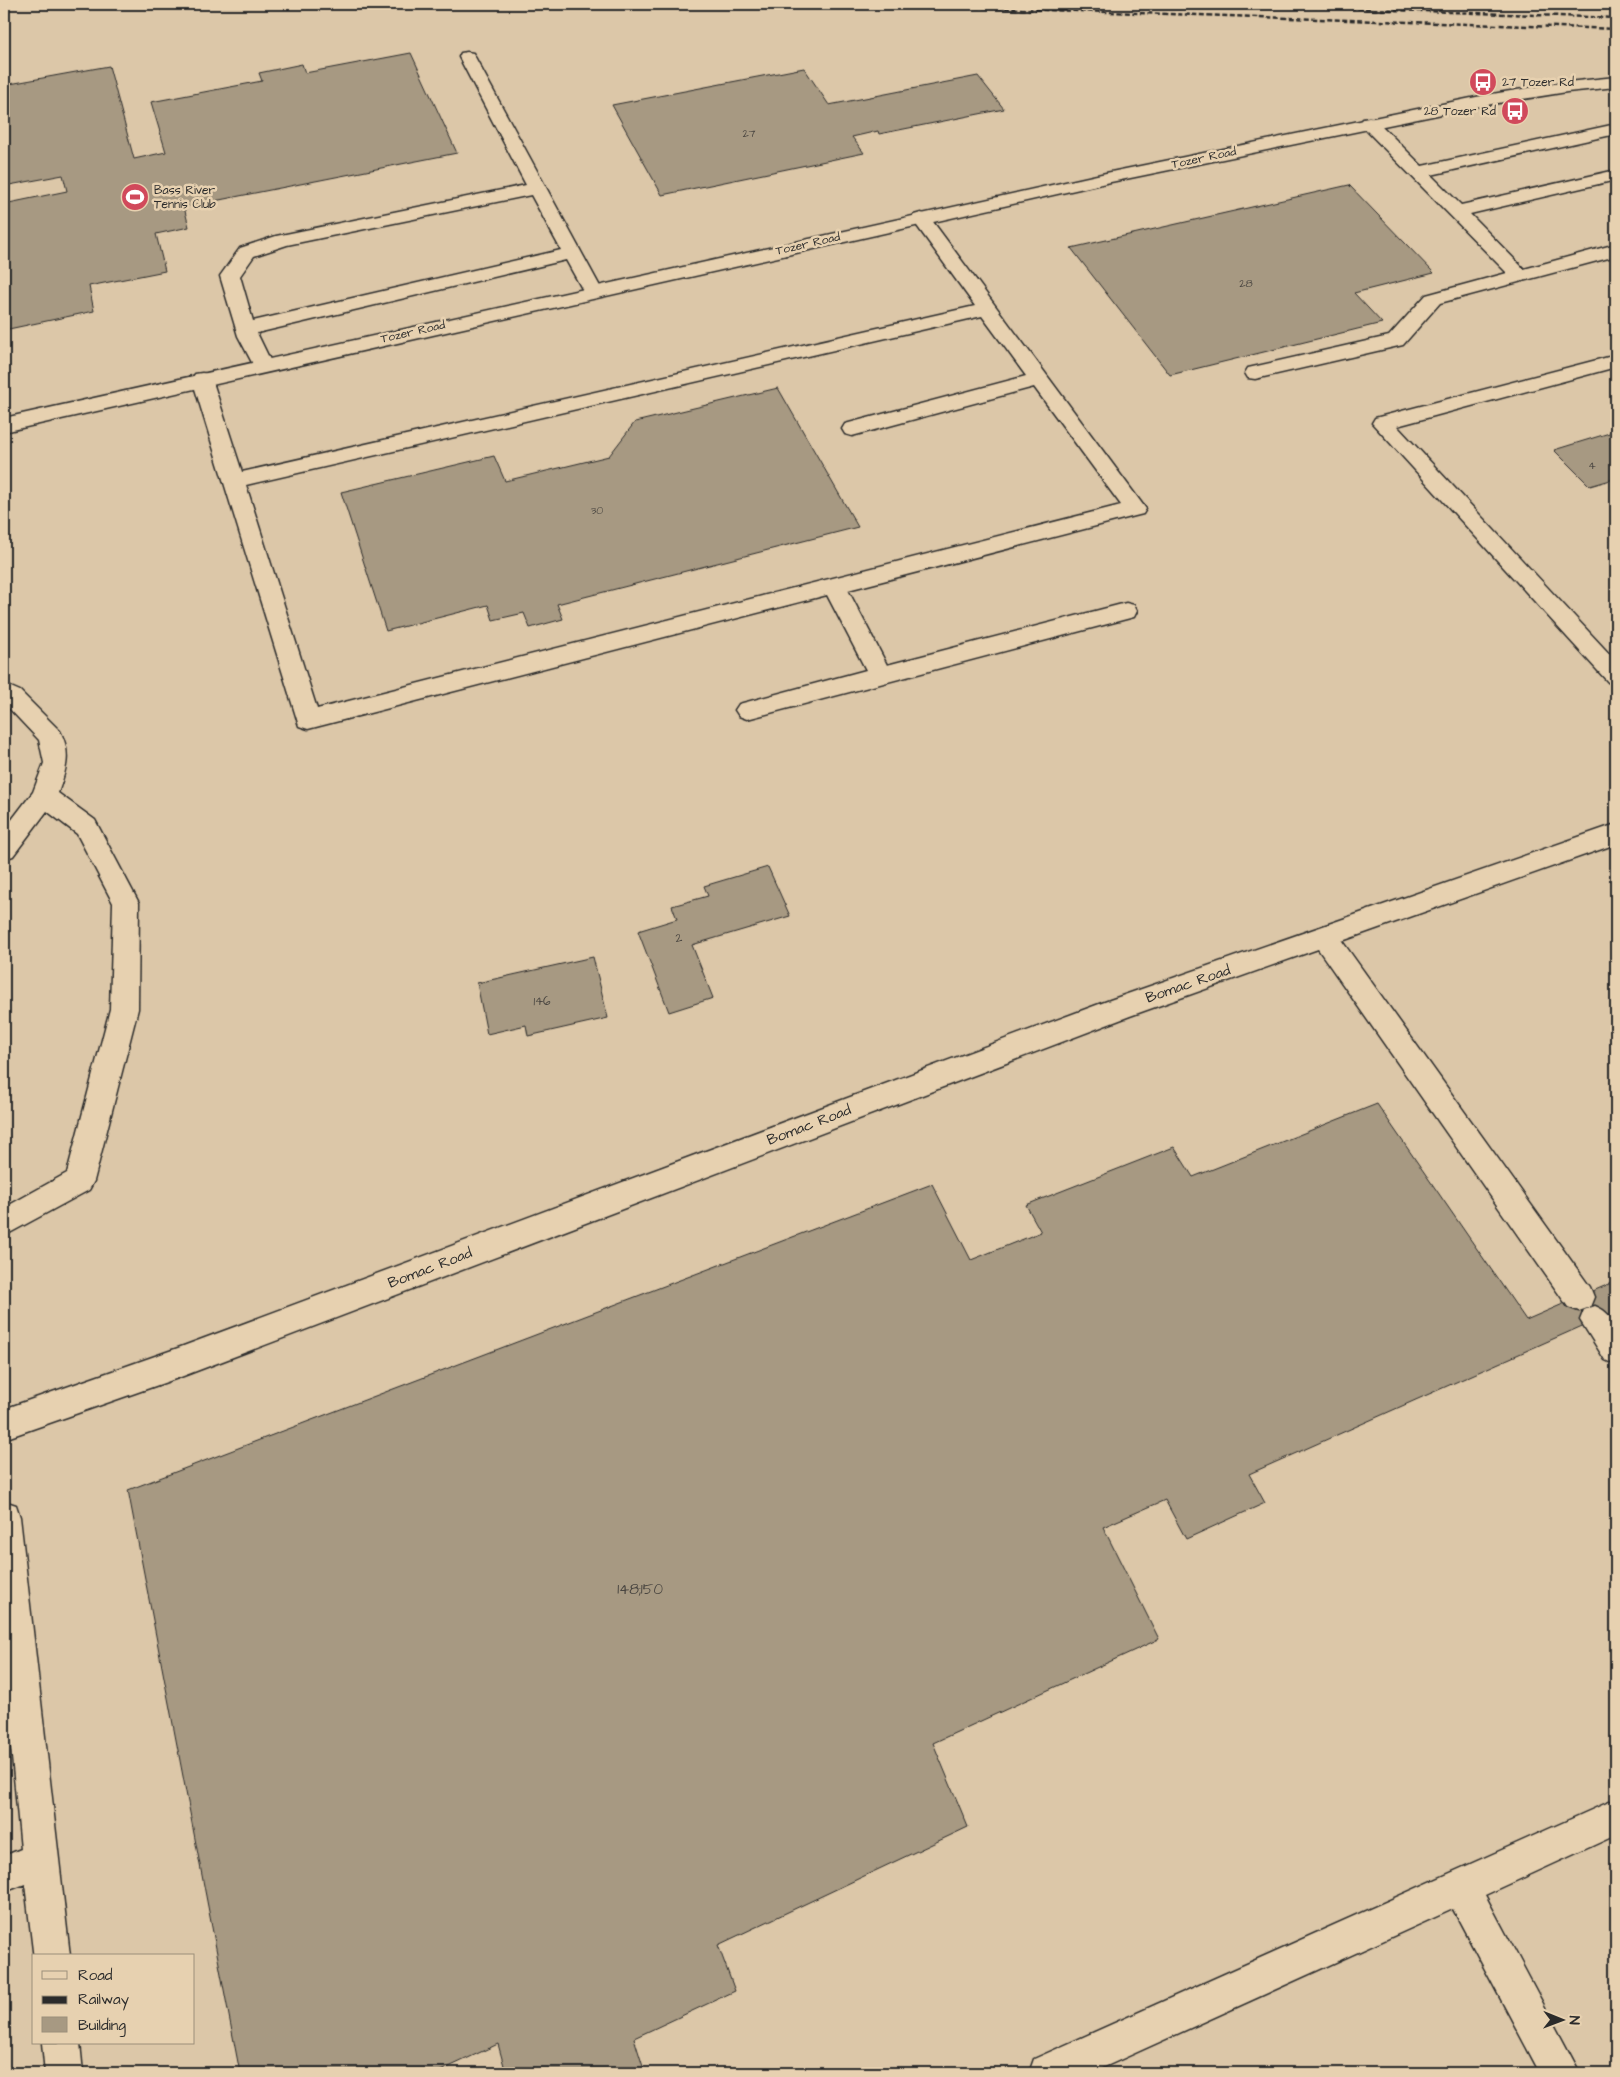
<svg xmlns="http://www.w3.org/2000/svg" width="1620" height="2077" viewBox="0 0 1620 2077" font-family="'Architects Daughter',sans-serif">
<rect width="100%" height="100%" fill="#dcc7a8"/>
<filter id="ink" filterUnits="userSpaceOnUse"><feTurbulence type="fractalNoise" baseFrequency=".02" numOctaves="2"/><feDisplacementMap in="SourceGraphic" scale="10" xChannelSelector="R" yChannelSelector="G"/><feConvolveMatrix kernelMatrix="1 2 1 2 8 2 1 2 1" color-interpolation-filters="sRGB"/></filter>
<g filter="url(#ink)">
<path fill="#a79982" stroke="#2b2b2b" d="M411,53L457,153L184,207L189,227L156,234L165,271L89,286L94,311L4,330V204L67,191L63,175L4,186V85L109,66L134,159L166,152L151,102L262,81L259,73L302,64L305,73Z
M804,68L829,105L978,76L1004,109L879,134L878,131L852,137L864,153L662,195L612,105Z
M1349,185L1434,273L1354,293L1382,323L1170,375L1071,248Z
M778,388L858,527L557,604L563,619L530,628L524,613L493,620L488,605L386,631L341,492L494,456L505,481L609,456L635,422Z
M1616,431V482L1614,479L1590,486L1554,450Z
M768,867L790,916L692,945L713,998L669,1012L638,931L677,919L672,906L708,896L704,886Z
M593,957L608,1018L528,1036L526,1025L487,1034L477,983Z
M1377,1104L1526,1320L1616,1281V1311L1249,1474L1265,1503L1186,1539L1165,1500L1103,1527L1159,1639L933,1743L968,1827L718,1945L735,1991L634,2038L645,2073H506L498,2044L436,2073H240L128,1490L932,1184L971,1260L1041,1232L1026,1205L1174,1147L1193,1177Z"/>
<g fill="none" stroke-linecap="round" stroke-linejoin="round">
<g stroke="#2b2b2b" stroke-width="3">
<path id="minor" d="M467,52L473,53L475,57L603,292L600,296H586L566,260L257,333L273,366L270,370L263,372L256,370L238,336L220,276L240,248L276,236L526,185L459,57L461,53ZM531,195L561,250L253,321L240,276L254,256L287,245Z
M1369,118L1375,119L1422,166L1616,124V134L1431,175L1461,205L1616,170V180L1470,214L1524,269L1616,244V256L1440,303L1403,345L1255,379L1248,378L1245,373L1248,368L1389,336L1426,295L1507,273L1363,127L1360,123L1363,119Z
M921,213L928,215L1146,509L1143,514L1135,516L848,590L887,665L1126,603L1134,605L1137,611L1134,617L747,719L739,716L735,710L739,704L866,670L827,595L308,729L299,726L192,379L195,374L202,373L209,374L212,379L242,472L975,306L912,219L914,215ZM982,316L1026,376L845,424L842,429L845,434L852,436L1034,387L1121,505L317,709L246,485Z
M1616,355V367L1397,426L1616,661V685L1608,682L1372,423L1375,418Z
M4,684L20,691L60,731C72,754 66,770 58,793L95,820L139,903L138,1009L94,1181L89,1190L4,1236V1208L67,1173L110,1009L113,903L77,834L47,811L13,856L4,859V830L33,792L44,763L39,740L4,703Z
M1616,824V844L1342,941L1590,1287L1594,1297L1590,1307L1579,1311L1568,1307L1318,949L1130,1016L178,1378L4,1439V1409L178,1348L1110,1000Z
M1595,1306C1620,1316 1618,1340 1616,1365L1605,1360L1580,1320L1584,1310Z
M4,1501L16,1505L20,1517L70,1956H34V1959L25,1884L4,1892V1856L21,1849L4,1675Z
M1616,1799V1835L1485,1895L1580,2073H1540L1453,1909L1091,2073H1029L1034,2059Z
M42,2043H80L83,2073H45Z"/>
</g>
<g stroke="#2b2b2b" stroke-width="3">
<path id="major" d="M1616,77V87L1567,92L1486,105L1106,183L4,432V418L1106,173L1486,95L1567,82Z"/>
</g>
<use href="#minor" fill="#e7d1b0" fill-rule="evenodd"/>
<use href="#major" fill="#e7d1b0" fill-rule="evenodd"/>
<path stroke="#2b2b2b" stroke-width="2.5" stroke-dasharray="5 2.5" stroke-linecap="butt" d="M870,4L1616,29
M1230,4L1616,18"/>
</g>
</g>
<defs>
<g id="bus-disc" transform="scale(1.4375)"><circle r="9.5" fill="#d1495b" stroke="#e7d1b0"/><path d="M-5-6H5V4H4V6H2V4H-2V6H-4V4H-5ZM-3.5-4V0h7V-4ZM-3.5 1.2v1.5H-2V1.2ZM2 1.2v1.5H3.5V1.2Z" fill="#fff"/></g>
<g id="stadium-disc" transform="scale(1.4375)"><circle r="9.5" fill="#d1495b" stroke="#e7d1b0"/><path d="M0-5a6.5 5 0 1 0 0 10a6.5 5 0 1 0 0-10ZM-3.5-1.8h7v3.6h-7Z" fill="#fff"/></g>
</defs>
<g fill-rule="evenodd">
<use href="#bus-disc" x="1483" y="82"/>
<use href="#bus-disc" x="1515" y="111"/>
<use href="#stadium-disc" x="135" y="197"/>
</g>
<g text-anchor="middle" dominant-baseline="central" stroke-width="5" stroke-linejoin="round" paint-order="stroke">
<g font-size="11" fill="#4a4641">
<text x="749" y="133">27</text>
<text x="1246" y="283">28</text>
<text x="1592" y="465">4</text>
<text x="597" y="510">30</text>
</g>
<g font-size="12" fill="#2b2b2b" stroke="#e7d1b0" text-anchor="start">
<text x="1502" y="82">27 Tozer Rd</text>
<text x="1496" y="111" text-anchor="end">28 Tozer Rd</text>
<text x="154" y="190">Bass River<tspan x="154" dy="14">Tennis Club</tspan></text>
</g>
<g font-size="12" fill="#2b2b2b" stroke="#e7d1b0">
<text transform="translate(1204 158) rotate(-12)">Tozer Road</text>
<text transform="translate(808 244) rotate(-13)">Tozer Road</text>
<text transform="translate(413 332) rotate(-13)">Tozer Road</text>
</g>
<g font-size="12" fill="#4a4641">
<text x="679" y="938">2</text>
<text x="542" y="1001">146</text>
</g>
<g font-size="15" fill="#2b2b2b" stroke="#e7d1b0">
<text transform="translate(1188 984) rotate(-19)">Bomac Road</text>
<text transform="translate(809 1125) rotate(-21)">Bomac Road</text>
<text transform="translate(430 1268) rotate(-21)">Bomac Road</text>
</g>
<g font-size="15" fill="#4a4641">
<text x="640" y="1589">148;150</text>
</g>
</g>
<rect width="1620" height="2077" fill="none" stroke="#e7d1b0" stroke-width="20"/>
<rect x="10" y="10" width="1600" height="2057" fill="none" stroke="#2b2b2b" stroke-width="2" filter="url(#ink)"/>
<rect x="32" y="1954" width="162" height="90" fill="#e7d1b0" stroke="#9c8f7b"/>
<rect x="42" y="1971" width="25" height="8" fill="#e7d1b0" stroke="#9c8f7b"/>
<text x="78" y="1980" font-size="15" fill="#2b2b2b">Road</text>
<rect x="42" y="1996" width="25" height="8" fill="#2b2b2b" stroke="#9c8f7b"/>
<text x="78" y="2004" font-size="15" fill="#2b2b2b">Railway</text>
<rect x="42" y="2017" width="25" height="15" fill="#a79982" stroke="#9c8f7b"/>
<text x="78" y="2030" font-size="15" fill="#2b2b2b">Building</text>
<g transform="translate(1562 2020) rotate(91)" stroke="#e7d1b0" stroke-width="4" paint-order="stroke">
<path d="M0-4L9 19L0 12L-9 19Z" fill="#2b2b2b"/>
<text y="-8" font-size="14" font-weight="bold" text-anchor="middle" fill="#2b2b2b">N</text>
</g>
</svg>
